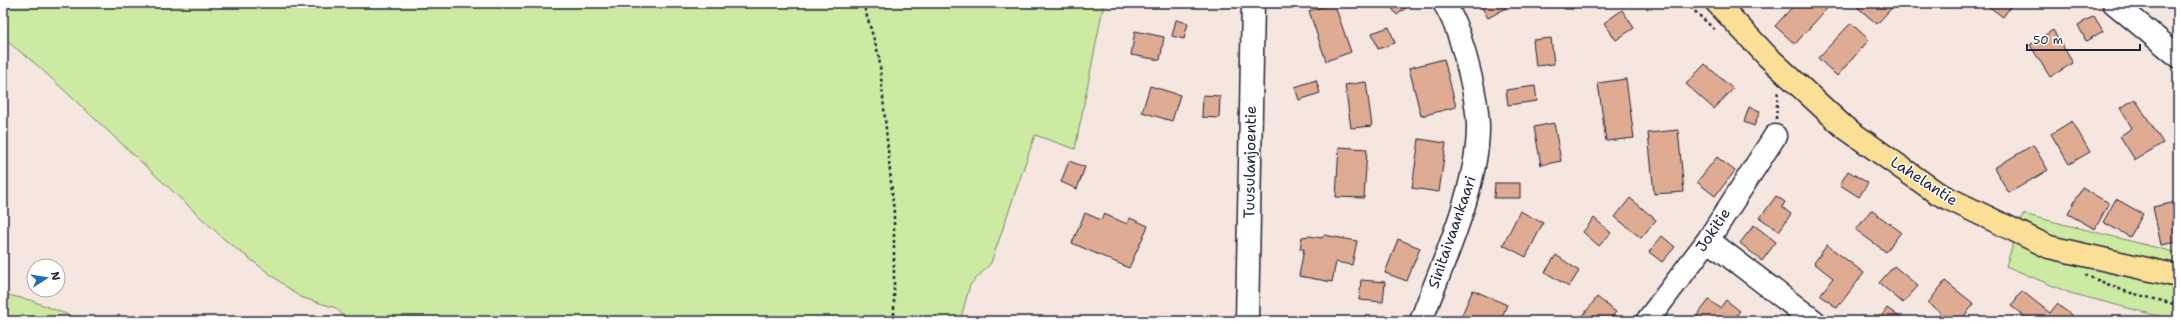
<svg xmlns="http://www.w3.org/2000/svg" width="2181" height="324" viewBox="0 0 2181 324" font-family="'Shantell Sans',sans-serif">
<rect width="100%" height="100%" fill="#f5e6df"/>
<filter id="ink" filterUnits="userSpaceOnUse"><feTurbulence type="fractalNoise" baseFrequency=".025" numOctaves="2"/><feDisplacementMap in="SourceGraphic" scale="8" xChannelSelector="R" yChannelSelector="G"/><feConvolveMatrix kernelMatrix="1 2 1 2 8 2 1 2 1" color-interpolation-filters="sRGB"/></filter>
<g filter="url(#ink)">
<path fill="#cceaa2" stroke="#77866e" d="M3,3H1104L1075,149L1035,135L991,263L970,285L960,321H348L336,308L300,297L225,240L37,65L8,42L3,43Z
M2023,214L2178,253V321L2070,293L2006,266Z
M3,294L30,300L84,321H3Z"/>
<path fill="#dfac93" stroke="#22223b" d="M1334,3L1351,52L1326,61L1309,11Z
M1388,3H1412L1397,15Z
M1486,3H1503L1506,8L1488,18L1481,6Z
M1563,3H1573V9H1564Z
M1796,3L1831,4L1795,44L1775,26Z
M1861,3H1896L1877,24L1857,7Z
M1984,3H2013L2003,17Z
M1622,10L1634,28L1616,40L1604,23Z
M2094,16L2103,31L2086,41L2078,25Z
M1176,20L1188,23L1184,39L1172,36Z
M1851,23L1869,40L1837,76L1818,58Z
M1389,27L1395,43L1378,49L1372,33Z
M2053,30L2073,63L2050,77L2030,45Z
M1135,31L1164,37L1160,60L1131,55Z
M1551,38L1554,64L1536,66L1533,40Z
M1444,59L1456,107L1421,116L1409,68Z
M1705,64L1733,89L1714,109L1686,84Z
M1626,79L1634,138L1606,141L1598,83Z
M1316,80L1320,93L1299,100L1295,87Z
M1366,82L1372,126L1351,128L1345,85Z
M1150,86L1180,95L1172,121L1142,112Z
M1535,86L1537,101L1508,105L1506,90Z
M1203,95L1220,96L1219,118L1202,117Z
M2135,99L2163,143L2135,160L2120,136L2132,128L2120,108Z
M1749,107L1760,111L1754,126L1744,122Z
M2072,121L2090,152L2069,164L2051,134Z
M1554,123L1561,161L1541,165L1534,127Z
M1678,130L1684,192L1654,194L1648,133Z
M1419,139L1446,143L1439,192L1412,188Z
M2033,145L2048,170L2009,193L1994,168Z
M1339,147L1367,149L1364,198L1336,197Z
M1717,157L1735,171L1715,196L1697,182Z
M1069,161L1085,167L1077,189L1061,182Z
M1848,171L1868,183L1859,197L1840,185Z
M1495,183H1520V198H1494Z
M2082,188L2109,203L2095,229L2068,214Z
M1776,196L1785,202L1782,207L1791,214L1779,231L1760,218Z
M1630,198L1656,220L1641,238L1615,217Z
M2116,199L2143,214L2130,237L2103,222Z
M2176,202L2178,212V242L2161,245L2153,207Z
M1871,210L1901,232L1886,252L1856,230Z
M1520,211L1543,223L1526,257L1503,245Z
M1085,213L1101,220L1104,214L1127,224L1130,218L1148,226L1129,268L1072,243Z
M1594,218L1611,233L1599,246L1583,232Z
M1754,225L1776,242L1762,261L1740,243Z
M1324,235L1357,241L1352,265L1336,262L1332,282L1299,276L1304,249H1300L1302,237L1309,236L1322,238Z
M1662,236L1675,247L1662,262L1649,252Z
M1398,239L1420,248L1407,281L1385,273Z
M1827,245L1864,273L1837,308L1820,295L1833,278L1814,263Z
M1556,255L1579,271L1569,287L1545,272Z
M1894,266L1918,286L1903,303L1879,283Z
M1361,280L1385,282L1383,302L1359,300Z
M1945,281L1974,304L1960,321H1934L1941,313L1928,303Z
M1473,290L1507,305L1500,321H1459Z
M2022,291L2050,313L2057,304L2079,321H2026L2028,319L2011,306Z
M1597,297L1616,312L1608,321H1579Z
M1709,300L1720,308L1726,300L1740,311L1732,321H1693Z
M1887,308L1901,318L1899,321H1878Z"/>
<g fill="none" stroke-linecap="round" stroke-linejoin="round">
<g stroke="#22223b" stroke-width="25">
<path id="minor" d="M2114,3L2178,56
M1708,240L1814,321
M1247,321L1253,3
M1421,321C1442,264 1479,186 1478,125C1477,103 1472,81 1466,59C1461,40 1455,20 1444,3
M1647,321L1708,240L1775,136"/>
</g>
<g stroke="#22223b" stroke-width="25">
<path id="major" d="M1717,3L1768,57L1844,127L1937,193L2049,247L2178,276"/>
</g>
<path stroke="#22223b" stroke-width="2.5" stroke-dasharray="3 3" stroke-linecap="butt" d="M863,3L879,56L894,213V321
M1686,3L1715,30
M1776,119L1778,90
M2085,275L2127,292L2178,305"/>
<use href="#minor" stroke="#fff" stroke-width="22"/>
<use href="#major" stroke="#fbdf96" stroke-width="22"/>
</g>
</g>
<g text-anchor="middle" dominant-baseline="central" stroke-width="3" stroke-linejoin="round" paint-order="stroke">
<g font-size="15" fill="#22223b" stroke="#fff">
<text transform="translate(1250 162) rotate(-89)">Tuusulanjoentie</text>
<text transform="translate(1924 181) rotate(33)">Lahelantie</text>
<text transform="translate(1713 230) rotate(-56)">Jokitie</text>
<text transform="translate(1452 232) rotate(-71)">Sinitaivaankaari</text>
</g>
</g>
<rect width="2181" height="324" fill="none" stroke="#fff" stroke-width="16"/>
<rect x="8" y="8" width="2165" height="308" fill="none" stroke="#22223b" stroke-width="1.5" filter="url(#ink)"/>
<g transform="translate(46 278) rotate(78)"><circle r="19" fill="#ffffff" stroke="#a7a7b1"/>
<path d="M0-3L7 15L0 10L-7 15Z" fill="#1f6fb2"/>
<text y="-6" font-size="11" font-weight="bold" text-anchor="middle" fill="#22223b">N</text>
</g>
<path d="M2027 44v6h113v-6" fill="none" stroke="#22223b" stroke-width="2"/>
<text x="2033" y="44" font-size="12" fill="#22223b" stroke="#ffffff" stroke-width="3" paint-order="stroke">50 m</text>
</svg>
